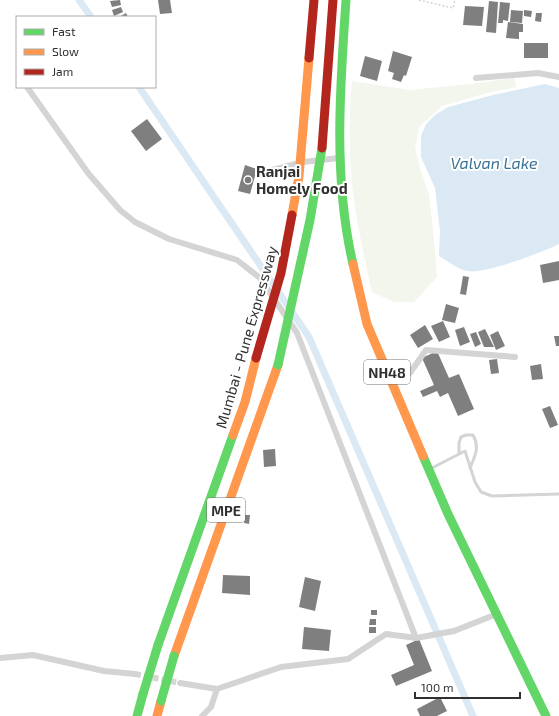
<svg xmlns="http://www.w3.org/2000/svg" width="559" height="716" viewBox="0 0 559 716" font-family="'Exo 2',sans-serif">
<rect width="100%" height="100%" fill="#fff"/>
<path fill="#f2f6ed" d="M514,78L517,87L487,93L442,106L419,127L415,147L421,172L429,194L435,249L437,277L414,302H394L372,292C367,270 362,247 358,225C349,179 348,128 352,81L410,90L471,84Z"/>
<path fill="#dae9f3" d="M545,84L559,88V244C543,252 483,275 467,271C459,270 446,260 439,256L440,231L435,188L421,157V136L426,124L435,115L448,107L493,95Z"/>
<g fill="none" stroke-linecap="round" stroke-linejoin="round">
<path stroke="#dae9f3" stroke-width="7" d="M79,0L91,17
M139,87L309,337L473,716"/>
</g>
<path fill="#7f7f7f" d="M120,0L121,5L112,7L110,1Z
M158,0H170L172,13L160,14Z
M489,1L498,2L496,33L486,32Z
M500,2L510,3L508,21L503,20V23H498Z
M465,6L484,7L482,26L463,25Z
M121,7L123,12L114,16L112,10Z
M511,10L523,11L522,23L510,22Z
M524,10L532,11L531,17L524,16Z
M126,13L128,17H119Z
M536,13H542L541,22L535,21Z
M508,22L523,24V32H519V39L506,38Z
M524,43H548V58H524Z
M393,51L412,57L406,76L404,75L401,82L392,79L394,73L388,71Z
M365,56L382,61L377,81L360,76Z
M147,119L162,139L146,151L131,131Z
M245,165L257,169L250,194L238,191Z
M559,261V280L543,283L540,265Z
M463,276L469,277L466,295L460,294Z
M446,304L459,308L455,323L442,320Z
M443,321L450,337L439,342L431,326Z
M425,325L433,339L418,348L410,335Z
M464,327L470,342L460,346L455,330Z
M485,329L494,347H484L478,332Z
M498,331L505,346L496,350L490,335Z
M476,332L481,344L475,347L470,334Z
M554,336H559V346H556Z
M437,351L449,378L459,374L474,409L458,416L448,393L440,397L437,391L423,397L420,391L434,385L422,358Z
M497,359L499,373L491,374L489,360Z
M541,364L543,379L532,380L530,366Z
M550,406L558,425L550,428L542,409Z
M275,449L276,466L264,467L263,450Z
M245,515H250L249,524L244,523Z
M223,575L250,576V595L222,593Z
M305,577L321,581L315,611L299,607Z
M371,610H377V615H371Z
M370,619H376V625H369Z
M304,627L331,630L329,651L302,649Z
M369,627H376V633H369Z
M419,639L432,671L396,686L391,675L414,665L406,645Z
M440,697L447,711L437,716H420L417,709Z"/>
<g fill="none" stroke-linecap="round" stroke-linejoin="round">
<path stroke="#d6d6d6" stroke-width="6" stroke-dasharray="6 3" stroke-linecap="butt" d="M135,674L180,683"/>
<path stroke="#d4d4d4" stroke-width="1.5" stroke-dasharray="2 2" stroke-linecap="butt" d="M419,0L453,8L455,0"/>
<path stroke="#d4d4d4" stroke-width="3" d="M459,453V443L461,437L466,435H473C480,447 475,456 470,468
M430,469L465,451L475,482L481,492L492,496L559,494"/>
<path stroke="#d4d4d4" stroke-width="6" d="M476,78L538,73L559,77
M27,87L88,173L120,210L135,222L169,239L237,260L260,278L297,333L416,638
M261,173L303,162L339,158
M390,379L410,373L426,350L515,357
M0,658L33,655L104,671L135,674
M180,683L217,689L281,667L348,659L386,634L416,638L454,631L497,614
M202,716L211,707L217,689"/>
<path stroke="#63d668" stroke-width="9" d="M346,0C340,88 333,178 353,264
M423,456L448,514L546,716
M158,645L233,435
M137,716L143,694"/>
<path stroke="#ff974d" stroke-width="9" d="M353,264L367,324L423,456
M233,435L245,402L256,358
M174,656L278,365
M157,716L161,701"/>
<path stroke="#63d668" stroke-width="9" d="M278,365L310,220L322,148
M143,694L158,645
M161,701L174,656"/>
<path stroke="#ff974d" stroke-width="9" d="M292,215L299,176L309,58"/>
<path stroke="#b3261e" stroke-width="9" d="M309,58L314,0
M322,148L333,0
M256,358L281,273L292,215"/>
</g>
<circle fill="#787878" stroke="#fff" stroke-width="1.5" cx="248" cy="180" r="4"/>
<g text-anchor="middle" dominant-baseline="central" stroke-width="4" stroke-linejoin="round" paint-order="stroke">
<g fill="#fff" stroke="#6e6e6e" stroke-width="1">
<rect x="364" y="360" width="46" height="24" rx="3"/>
<rect x="207" y="498" width="38" height="24" rx="3"/>
</g>
<g font-size="14" font-weight="bold" fill="#303030">
<text x="387" y="372">NH48</text>
<text x="226" y="510">MPE</text>
</g>
<g font-size="15" font-weight="bold" fill="#303030" stroke="#fff" text-anchor="start">
<text x="256" y="171">Ranjai<tspan x="256" dy="17">Homely Food</tspan></text>
</g>
<g font-size="15" fill="#303030" stroke="#fff">
<text transform="translate(246 337) rotate(-74)">Mumbai - Pune Expressway</text>
</g>
<g font-size="16" font-style="italic" fill="#3b7396" stroke="#fff">
<text x="494" y="162">Valvan Lake</text>
</g>
</g>
<rect x="16" y="16" width="140" height="72" fill="#ffffff" stroke="#acacac"/>
<rect x="24" y="29" width="20" height="6" fill="#63d668" stroke="#acacac"/>
<text x="52" y="36" font-size="12" fill="#303030">Fast</text>
<rect x="24" y="49" width="20" height="6" fill="#ff974d" stroke="#acacac"/>
<text x="52" y="56" font-size="12" fill="#303030">Slow</text>
<rect x="24" y="69" width="20" height="6" fill="#b3261e" stroke="#acacac"/>
<text x="52" y="76" font-size="12" fill="#303030">Jam</text>
<path d="M415 692v6h105v-6" fill="none" stroke="#303030" stroke-width="2"/>
<text x="421" y="692" font-size="12" fill="#303030" stroke="#ffffff" stroke-width="3" paint-order="stroke">100 m</text>
</svg>
